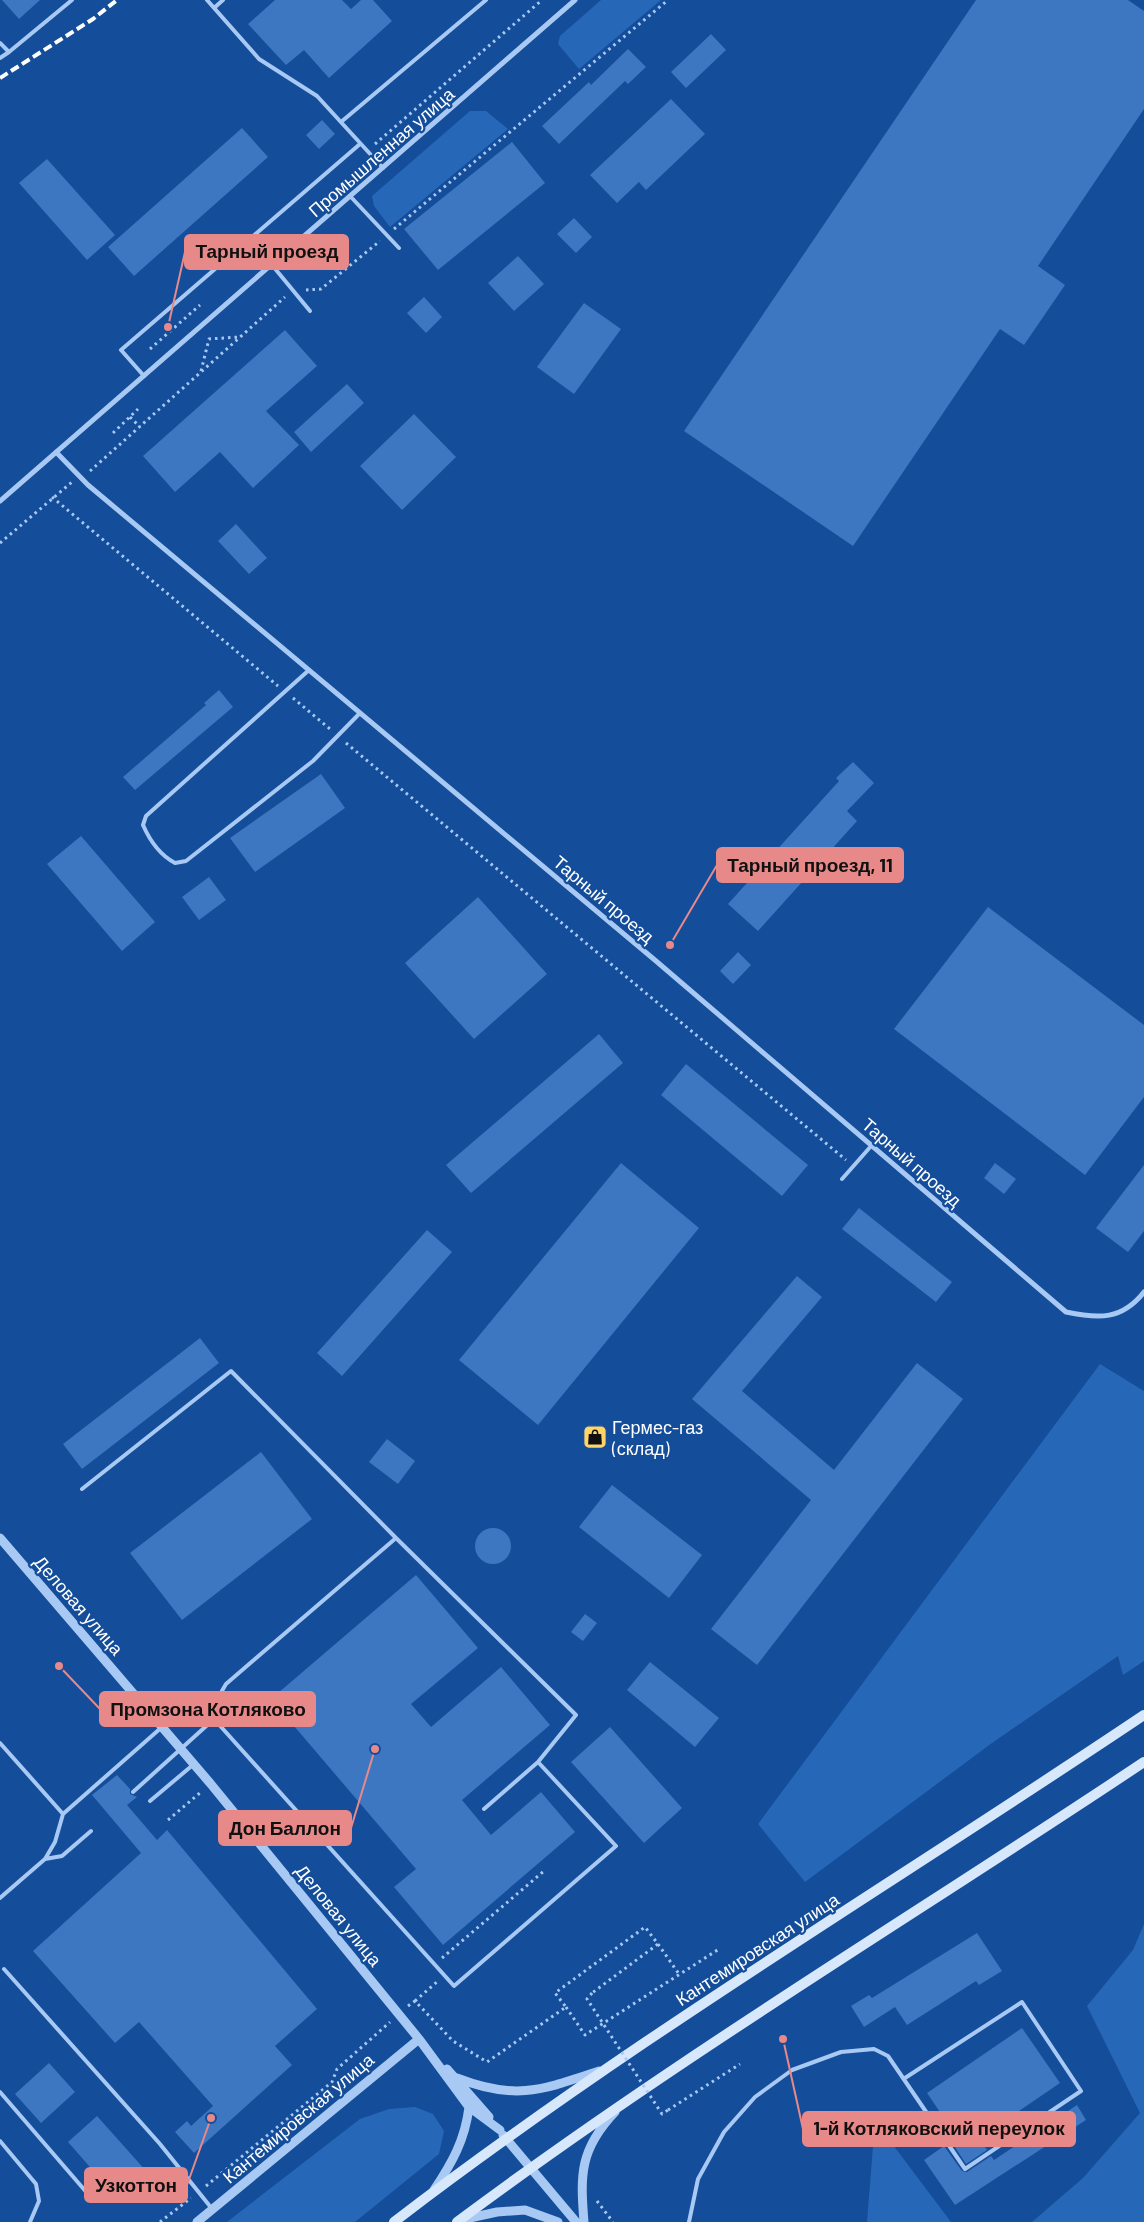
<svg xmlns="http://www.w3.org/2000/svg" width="1144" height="2222" viewBox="0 0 1144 2222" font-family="Barlow,sans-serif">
<rect width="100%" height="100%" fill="#144d9a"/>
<path fill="#2767b8" d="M601,0H661L579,69L558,44L560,36Z
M470,111H486L508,129L390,227L374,206L372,196Z
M1100,1364L1144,1391V1661L1123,1675L1118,1656L992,1743L805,1882L758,1824Z
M1144,1924V2222H1032L1083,2178L1140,2113L1087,2006L1133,1950Z
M415,2107L433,2114L444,2131L439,2154L355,2222H227L360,2119L389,2109Z
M875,2121L951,2222H867Z"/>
<path fill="#3d77c1" d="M2,0H40L19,19Z
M275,0H342L351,9L361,0H373L392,21L329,78L304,50L286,65L248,24Z
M976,0H1128L1144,11V109L1038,266L1065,285L1024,345L1000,329L853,546L684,431Z
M711,34L726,50L686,88L671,72Z
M628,49L646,67L628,84L625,81L559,144L542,126L589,82L591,85Z
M671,99L705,134L646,190L639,182L617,203L590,175Z
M322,120L335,134L319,149L306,135Z
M242,128L268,157L134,276L108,247Z
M512,142L545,183L438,270L404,229Z
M47,159L115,235L87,260L19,183Z
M574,218L592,237L576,253L557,234Z
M518,256L544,284L514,311L488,283Z
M424,297L442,317L426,333L407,313Z
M584,303L621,329L574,394L537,367Z
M285,330L317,366L266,411L299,445L253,488L220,452L175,492L143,456Z
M347,384L364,403L311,452L294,432Z
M414,414L456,457L402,510L360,466Z
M236,524L267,558L249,574L218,541Z
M219,690L233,707L135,790L123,777L206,705L204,703Z
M853,762L874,783L847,811L857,821L758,931L728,904L839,781L836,778Z
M321,774L345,808L255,872L230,838Z
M81,836L155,922L122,951L47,864Z
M209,877L226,900L199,920L182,897Z
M478,897L547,974L474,1039L405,963Z
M988,907L1144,1025V1097L1085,1175L894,1029Z
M738,952L751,965L733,984L720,971Z
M599,1034L623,1063L471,1193L446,1165Z
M686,1064L808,1165L782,1196L661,1095Z
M621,1163L699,1228L538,1425L459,1360Z
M995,1163L1016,1179L1004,1194L984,1178Z
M1144,1165V1231L1128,1252L1096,1228Z
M859,1208L952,1282L936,1302L842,1229Z
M427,1230L452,1252L342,1376L317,1353Z
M797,1276L822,1297L742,1391L834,1470L917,1363L963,1399L757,1665L711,1629L811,1500L692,1399Z
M200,1338L219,1363L82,1469L63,1444Z
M387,1439L415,1461L398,1484L369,1462Z
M261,1452L312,1519L182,1620L130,1553Z
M612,1485L702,1555L669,1598L579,1527Z
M475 1546a18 18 0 1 1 36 0a18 18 0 1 1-36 0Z
M416,1575L478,1648L411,1704L431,1727L501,1667L550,1725L462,1800L491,1835L541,1792L575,1832L443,1945L394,1887L416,1869L271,1699Z
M585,1614L597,1623L583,1641L571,1632Z
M650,1662L719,1718L695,1747L627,1690Z
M610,1727L682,1808L644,1843L571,1762Z
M117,1775L130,1789V1794L137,1797L127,1805L157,1840L167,1830L317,2009L275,2046L292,2065L194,2153L175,2132L187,2121L191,2126L213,2106L139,2022L115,2043L33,1951L141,1853L92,1795Z
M977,1933L1002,1971L979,1985L976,1981L907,2025L895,2007L864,2027L851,2006L869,1995L872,1998Z
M1022,2028L1060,2083L979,2138L987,2150L966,2164L951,2141L957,2137L927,2093Z
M49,2063L75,2092L41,2123L15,2094Z
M1077,2105L1086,2120L955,2205L924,2160L944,2146L962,2171L967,2172L991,2156L994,2160Z
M97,2116L147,2172L118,2199L68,2142Z"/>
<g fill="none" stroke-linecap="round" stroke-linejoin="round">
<path stroke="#a8c9f3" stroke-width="3" stroke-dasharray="2.5 4" stroke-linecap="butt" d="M375,144L542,0
M394,229L668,0
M306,290L321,289L380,241
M150,349L200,305
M201,371L209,339L240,337
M130,417L140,427
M113,433L138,409
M90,471L285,297
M52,497L278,686
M0,543L72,482
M293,698L330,729
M346,743L846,1160
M168,1820L201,1792
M658,1944L679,1974
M442,1958L544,1871
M415,2001L438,1981
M408,2006L415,2001L453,2041L487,2062L566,2007L555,1993L645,1927L658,1944L592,1993
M566,2007L585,2035L719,1949
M668,2110L740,2064
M206,2186L332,2082L337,2069L390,2022
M597,2201L613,2222
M160,2222L191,2198"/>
<path stroke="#a8c9f3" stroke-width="4" d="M207,0L259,59L317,96L383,168
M214,8L223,0
M0,43L9,52L72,0
M0,58L9,52
M341,122L486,0
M350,196L399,248
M272,265L310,311
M144,376L121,350L360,144
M309,670L146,816L143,825C150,841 160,855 175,863L186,861L313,761L360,713
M842,1179L872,1145
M82,1489L231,1371L396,1538
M396,1538L576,1715L538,1762L616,1846L454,1986L214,1719L212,1708L226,1684Z
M0,1743L63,1814
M133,1792L214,1719
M150,1801L194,1764
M484,1809L538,1762
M45,1859L62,1856L91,1831
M0,1898L45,1859L55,1842L63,1814L162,1727
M4,1969L160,2144L213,2210
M0,2092L94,2201
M0,2141L36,2184L39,2201L30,2222
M689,2222L698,2179L724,2132L755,2097L792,2070L841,2052L874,2049L888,2056L965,2169L1081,2091L1022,2002L905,2078"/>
<path stroke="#a8c9f3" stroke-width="5" d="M56,452L88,485L656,961L1066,1312C1099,1319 1122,1320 1144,1292
M0,501L575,0"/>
<path stroke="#a8c9f3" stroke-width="9" d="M0,1538L210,1783L419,2039L469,2107L500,2130
M447,2069L489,2117
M457,2078C516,2101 542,2090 599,2071
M503,2135L576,2222
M434,2190C452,2163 465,2140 469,2107
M461,2220L497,2212L525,2210L558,2222
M197,2222L419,2039
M584,2222C580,2174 580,2149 615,2112"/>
<path stroke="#d7e7fc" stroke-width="10" d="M394,2222C634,2038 894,1883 1144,1715
M457,2222C678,2057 915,1915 1144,1762"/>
<path stroke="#fff" stroke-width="4" stroke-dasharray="9 4" stroke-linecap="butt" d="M0,78L93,19L117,0"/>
<path stroke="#a8c9f3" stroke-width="3" stroke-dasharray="2.5 4" stroke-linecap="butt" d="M592,1993L587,1999L662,2114L668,2110"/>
</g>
<defs>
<g id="shop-square" transform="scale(1.25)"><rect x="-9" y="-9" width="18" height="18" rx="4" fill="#ffd56a" stroke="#144d9a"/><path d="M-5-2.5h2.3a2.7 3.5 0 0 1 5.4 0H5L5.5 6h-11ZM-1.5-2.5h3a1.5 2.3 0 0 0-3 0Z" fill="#111"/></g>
</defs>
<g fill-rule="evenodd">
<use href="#shop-square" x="595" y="1437"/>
</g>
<g text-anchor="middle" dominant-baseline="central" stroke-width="4.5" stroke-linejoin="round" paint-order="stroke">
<g font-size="18" fill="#fff" stroke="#144d9a">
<text transform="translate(381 152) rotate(-41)">Промышленная улица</text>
<text transform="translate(604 899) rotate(40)">Тарный проезд</text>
<text transform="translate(912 1162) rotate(41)">Тарный проезд</text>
<text transform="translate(79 1605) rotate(49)">Деловая улица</text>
<text transform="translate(339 1915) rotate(51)">Деловая улица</text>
<text transform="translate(757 1949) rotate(-33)">Кантемировская улица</text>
<text transform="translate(298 2118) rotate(-40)">Кантемировская улица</text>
</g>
<g font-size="18" fill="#fff" stroke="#144d9a" text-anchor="start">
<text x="612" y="1427">Гермес-газ<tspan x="612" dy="21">(склад)</tspan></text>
</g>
</g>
<path fill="none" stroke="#e88989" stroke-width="2" d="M168 327L185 252M670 945L717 865M59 1666L100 1709M375 1749L351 1828M783 2039L803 2129M211 2118L187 2185"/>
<g fill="#e88989" stroke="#144d9a" stroke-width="2">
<circle cx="168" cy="327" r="5"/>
<circle cx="670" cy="945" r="5"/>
<circle cx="59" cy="1666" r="5"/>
<circle cx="375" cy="1749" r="5"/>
<circle cx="783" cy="2039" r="5"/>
<circle cx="211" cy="2118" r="5"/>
</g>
<g fill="#e88989" stroke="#e88989" stroke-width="2">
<rect x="185" y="235" width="163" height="34" rx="5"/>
<rect x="717" y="848" width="186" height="34" rx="5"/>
<rect x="100" y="1692" width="215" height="34" rx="5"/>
<rect x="219" y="1811" width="132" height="34" rx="5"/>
<rect x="803" y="2112" width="272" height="34" rx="5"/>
<rect x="85" y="2168" width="102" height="34" rx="5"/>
</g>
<g font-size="19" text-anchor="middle" font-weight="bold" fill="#111">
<text x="267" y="258">Тарный проезд</text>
<text x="810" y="872">Тарный проезд, 11</text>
<text x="208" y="1716">Промзона Котляково</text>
<text x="285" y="1835">Дон Баллон</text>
<text x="939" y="2135">1-й Котляковский переулок</text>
<text x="136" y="2192">Узкоттон</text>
</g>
</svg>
